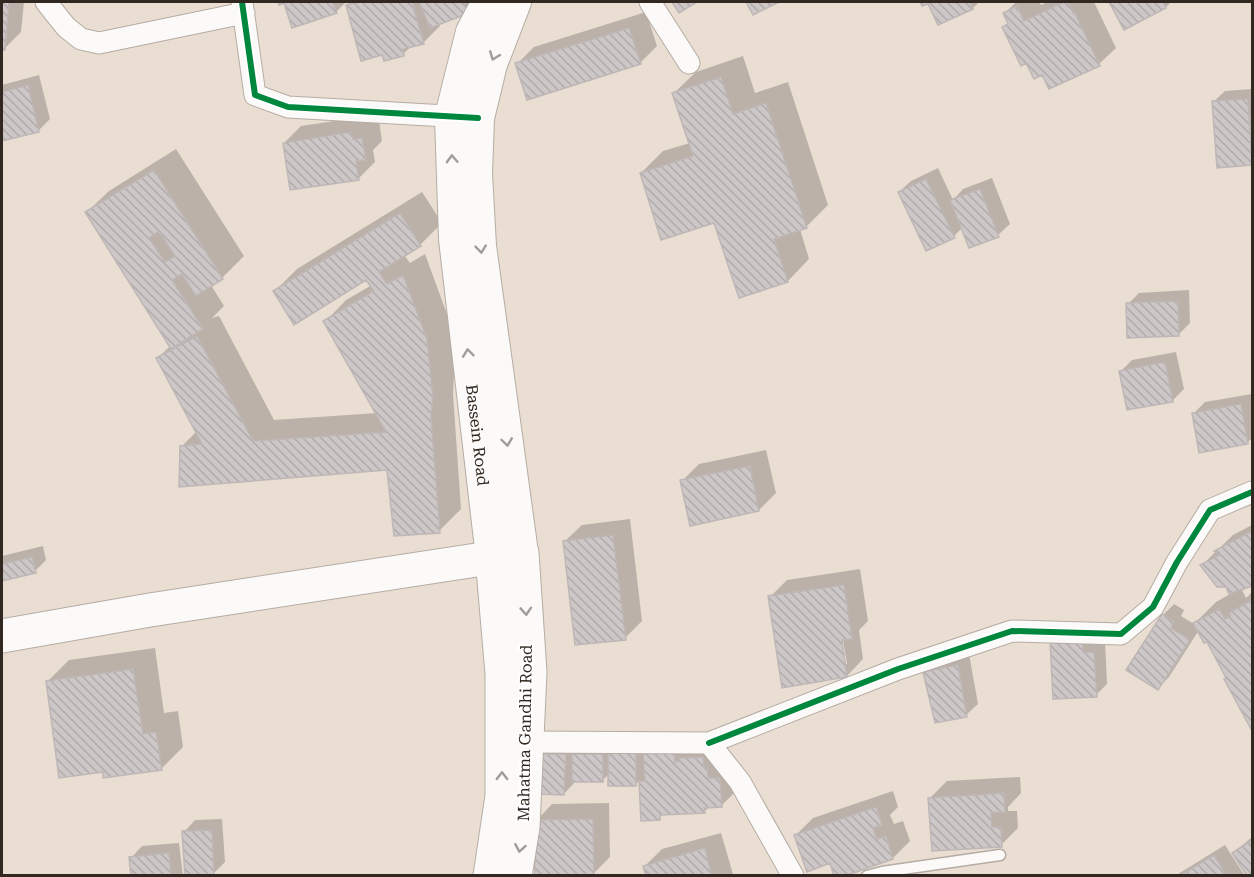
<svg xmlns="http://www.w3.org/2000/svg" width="1254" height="877" viewBox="0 0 1254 877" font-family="'Roboto Serif',serif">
<defs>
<pattern id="building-back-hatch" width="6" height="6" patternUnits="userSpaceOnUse" patternTransform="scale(1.5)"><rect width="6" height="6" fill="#cec7c7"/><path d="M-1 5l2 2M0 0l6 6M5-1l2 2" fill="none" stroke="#b1abab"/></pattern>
</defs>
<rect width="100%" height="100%" fill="#eaded3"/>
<path fill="#0003" fill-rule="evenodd" d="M2,2H24L21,32L2,51Z
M285,2H346L336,12L293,26Z
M351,2H478L468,12L439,23L440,26L423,43L412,46L403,54L383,53L347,5Z
M922,2H979L973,8L938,23L929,2L923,5Z
M1016,2H1039L1041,5L1048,2H1094L1116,48L1099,64L1050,87L1043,73L1004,27L1009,22L1005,13Z
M1110,2H1171L1166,7L1125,28Z
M646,12L657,46L640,63L517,64L534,47Z
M743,56L755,93L788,82L828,205L806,227L800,229L809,259L788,281L715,221L641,173L663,151L690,143L674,93L696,72Z
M39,75L50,119L39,130L2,140V85Z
M1252,89V163L1218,166L1213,102L1225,91Z
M368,116L369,123L379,121L382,141L373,150L375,162L358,179L284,143L301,126Z
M176,149L244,256L222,278L211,285L224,306L212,318L219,316L274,420L377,413L325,322L346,300L372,285L367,278L275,291L297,269L422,192L442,223L420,245L404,255L410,263L425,254L448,317L454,374L453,394L461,509L439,531L389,468L181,447L197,431L158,358L171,345L87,212L109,191Z
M938,168L953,200L963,189L992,178L1010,224L998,235L970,246L962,228L954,236L899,192L911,181Z
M1189,290L1190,323L1179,334L1128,304L1139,293Z
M1176,352L1184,389L1173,400L1121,371L1132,360Z
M1252,394V438L1247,443L1194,413L1205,402Z
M766,450L776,493L759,510L682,481L699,464Z
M630,519L642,621L625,638L565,541L582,525Z
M1252,525V584L1241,588L1246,598L1252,592V728L1226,679L1228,677L1207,640L1199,630L1169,677L1158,688L1163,615L1174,604L1184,610L1181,616L1194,624L1216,602L1230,594L1227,585L1202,565L1233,535Z
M43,546L46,560L35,571L2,579V556Z
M860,569L868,621L859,630L863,659L847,676L770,597L787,580ZM839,633H842L847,664H844Z
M1051,640L1105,641L1107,684L1096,695Z
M155,648L164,713L178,711L183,747L161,769L104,770L47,682L69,660Z
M969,654L978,704L966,715L924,673L936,661Z
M690,732L691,745L698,741L738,789L721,806H710L704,812L664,813L659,818L642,819L640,780L636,784L609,774L602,781H575V782L564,794L538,754L549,743L662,733Z
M1020,777L1021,793L1008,807V811H1017L1018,828L1001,845L930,798L947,781Z
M893,791L898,807L890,815L894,824L903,821L910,841L893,858L840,876L831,862L796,835L813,818Z
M609,803L610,857L593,874L536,821L552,804Z
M222,819L225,862L214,873L184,832L195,820Z
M721,833L733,874L731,876H648L645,866L662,849Z
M1252,837V876H1248L1234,853L1246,842Z
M179,843L183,876H133L131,858L142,846Z
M1225,845L1245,876H1177L1178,874Z"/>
<path fill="url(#building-back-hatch)" stroke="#beb7b6" stroke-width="1.5" fill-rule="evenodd" d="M2,2H9L5,50H2Z
M278,2H332L337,13L292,28L284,3L279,5Z
M358,2H412L424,44L403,49L404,56L384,61L382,55L361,61L346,5Z
M419,2H464L469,13L430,28Z
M672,2H697L679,13Z
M746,2H779L753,15Z
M920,2H970L973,9L938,25L928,4L922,6Z
M1064,2H1068L1074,14L1075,13L1100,66L1049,89L1042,75L1034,79L1026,63L1021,66L1002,27L1008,24L1003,13L1017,6L1024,21Z
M1109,2H1163L1166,8L1124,30Z
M629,28L641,64L527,100L515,63Z
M721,77L733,114L766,103L807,228L774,239L788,282L739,298L714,223L661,240L640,173L693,156L672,93Z
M28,85L39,132L2,141V92Z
M1248,99L1252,165L1217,168L1212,101Z
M351,132L353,139L362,138L366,160L356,161L359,180L290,190L283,143Z
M154,170L223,279L196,296L182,274L172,280L203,329L171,349L85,212ZM159,231L175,256L165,262L149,238Z
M926,179L955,238L926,251L898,192Z
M980,189L999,237L969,248L950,200Z
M400,213L421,246L379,272L387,284L403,275L427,339L433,397L431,417L440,533L394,536L387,470L179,487L180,446L202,444L156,358L197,336L253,441L386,432L323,321L374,291L366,280L294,325L273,291Z
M1178,301L1179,336L1127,338L1126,303Z
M1165,362L1173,402L1127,410L1119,371Z
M1241,404L1248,444L1199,453L1192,413Z
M750,466L759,511L690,526L680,480Z
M1252,531V586L1229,594L1226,587H1217L1200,565L1220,555L1214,551Z
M613,535L626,640L575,645L563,541Z
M32,557L36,573L2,581V564Z
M844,585L852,639L842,640L847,677L782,688L768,596Z
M1252,600V731L1224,679L1226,678L1207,642L1204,643L1193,623L1219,609L1225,619L1231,616L1229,613Z
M1162,614L1174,622L1171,628L1190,640L1158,690L1126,670Z
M1082,637L1083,652H1094L1097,697L1053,699L1050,639Z
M958,665L967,717L935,723L923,672Z
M133,669L143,734L156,732L162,770L103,778V772L59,778L46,681Z
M608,748H636V786H608Z
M674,748L675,762L680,761L679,758L703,757L704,767H707L708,778H720L722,807L704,808L705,813L660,815V820L641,821L639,781H645L643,750Z
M537,754H566L564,795L535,794Z
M572,754H603V782H572Z
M1004,793L1005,812L991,813L992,827H1001L1002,847L932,851L928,798Z
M876,807L882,825L873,828L877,839L886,836L893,859L845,876H834L830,863L807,872L794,835Z
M593,819L594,875L535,876L534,820Z
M212,830L214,875L185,876L182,831Z
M1252,840V876H1247L1232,853Z
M705,848L712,876H646L643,866Z
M169,853L171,876H131L129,857Z
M1214,855L1227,876H1180Z"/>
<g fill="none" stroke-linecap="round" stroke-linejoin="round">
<g stroke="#b5aca4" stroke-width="13">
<path id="service" d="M867,876L882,872L1000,855"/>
</g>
<g stroke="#b5aca4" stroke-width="23">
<path id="minor" d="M46,2L66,27L81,39L99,43L244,13
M242,2L255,95L288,107L464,117
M650,2L689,63
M527,742L709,743L740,782L793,876
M709,743L898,669L1012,631L1121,634L1153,607L1177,562L1210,510L1252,492"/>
</g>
<g stroke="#b5aca4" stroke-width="34">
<g id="secondary">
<path id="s1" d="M488,2L472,32L451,116L455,239L492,557"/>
<path d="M515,2L491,64L478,118L476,174L480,246L522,553"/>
</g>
</g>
<g stroke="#b5aca4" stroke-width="35">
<path id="primary" d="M2,636L150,610L522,553L530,672L523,827L515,876
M490,876L502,796V674L492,557"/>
</g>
<use href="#service" stroke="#fcfaf8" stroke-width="10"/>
<use href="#minor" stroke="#fcfaf8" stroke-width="21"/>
<use href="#secondary" stroke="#fcfaf8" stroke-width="32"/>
<use href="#primary" stroke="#fcfaf8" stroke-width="33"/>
<g stroke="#fff" stroke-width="10">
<path id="cycleway" d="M242,2L255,95L288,107L478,118
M709,743L898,669L1012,631L1121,634L1153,607L1177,562L1210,510L1252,492"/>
</g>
<use href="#cycleway" stroke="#00873e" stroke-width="6"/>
</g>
<defs><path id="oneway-chevron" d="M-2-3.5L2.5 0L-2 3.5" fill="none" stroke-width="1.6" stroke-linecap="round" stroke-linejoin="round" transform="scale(1.5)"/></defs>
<g stroke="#a19c97">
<use href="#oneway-chevron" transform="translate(494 56) rotate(111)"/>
<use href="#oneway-chevron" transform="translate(452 159) rotate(-92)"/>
<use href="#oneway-chevron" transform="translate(481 249) rotate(84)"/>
<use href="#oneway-chevron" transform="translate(468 353) rotate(-97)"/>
<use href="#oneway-chevron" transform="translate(507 442) rotate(82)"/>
<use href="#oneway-chevron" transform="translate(526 611) rotate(86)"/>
<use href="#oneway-chevron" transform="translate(502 776) rotate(-90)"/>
<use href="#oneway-chevron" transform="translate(520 848) rotate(100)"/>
</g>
<g text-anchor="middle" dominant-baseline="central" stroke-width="4.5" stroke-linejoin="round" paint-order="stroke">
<g font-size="16" fill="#312821" stroke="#fff">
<text stroke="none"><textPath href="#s1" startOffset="441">Bassein Road</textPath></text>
<text transform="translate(525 733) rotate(-89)">Mahatma Gandhi Road</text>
</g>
</g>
<rect width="1254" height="877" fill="none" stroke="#312821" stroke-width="6"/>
</svg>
